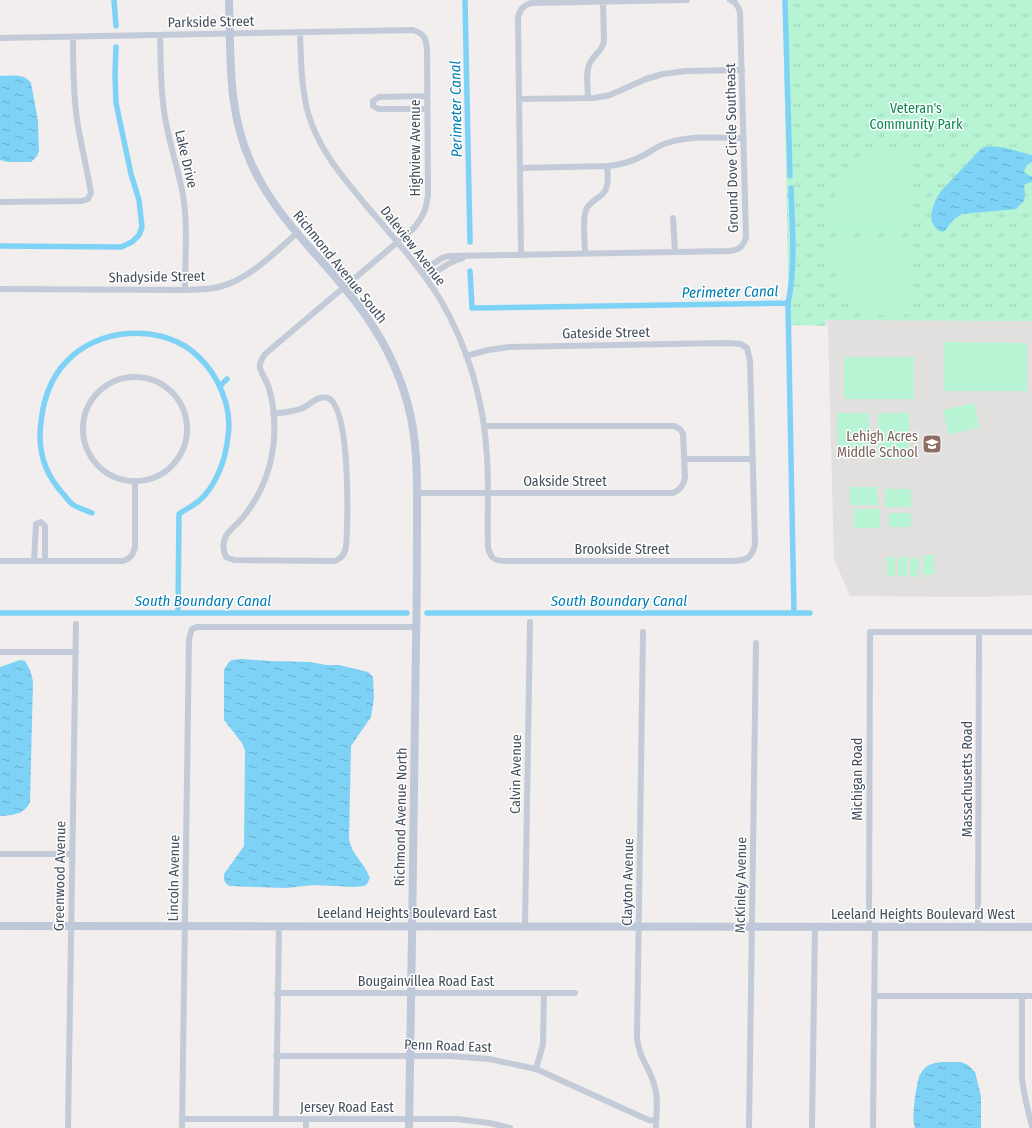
<svg xmlns="http://www.w3.org/2000/svg" width="1032" height="1128" viewBox="0 0 1032 1128" font-family="'Fira Sans Condensed',sans-serif">
<defs>
<pattern id="park-tufts" width="24" height="20" patternUnits="userSpaceOnUse"><rect width="24" height="20" fill="#b6f4d4"/><path d="M3 7l-1-3M5 7V3M7 7l1-3M15 17l-1-3M17 17v-4M19 17l1-3" fill="none" stroke="#9ed3b8"/></pattern>
<pattern id="water-ripples" width="26" height="14" patternUnits="userSpaceOnUse"><rect width="26" height="14" fill="#7ed2f6"/><path d="M2 4q2-2 4 0t4 0M15 11q2-2 4 0t4 0" fill="none" stroke="#69adca"/></pattern>
</defs>
<rect width="100%" height="100%" fill="#f1eeed"/>
<path fill="#e2dfdf" d="M827,320L1032,321V595L979,597L850,596L834,559L828,329Z"/>
<path fill="url(#park-tufts)" d="M783,0H1032V321L826,320V326L789,325Z"/>
<path fill="#b6f4d4" d="M902,149L909,154L908,224L902,230L828,228C829,222 829,215 830,209C834,187 849,167 869,157C880,152 891,150 902,149Z
M829,237H903L908,242V312L902,317C897,317 892,317 886,316C878,314 871,310 864,306C838,289 829,267 829,237Z
M944,342L1027,343V391H944Z
M844,357H914V399H844Z
M974,403L980,427L949,435L943,410Z
M837,413H869L870,458H838Z
M878,413H909V459H878Z
M850,487H877L878,505H850Z
M885,489H911V507H885Z
M854,509H880V528H854Z
M889,513H911V527H889Z
M923,555H934V575H923Z
M887,557H895V576H887Z
M898,557H907V576H898Z
M910,558H919L918,577L910,576Z"/>
<path fill="url(#water-ripples)" d="M0,76C10,76 24,73 31,83L38,121L39,151L37,156L31,162H8L0,160Z
M984,147C1001,145 1016,151 1032,155V162L1027,165L1024,171L1029,176H1032V182L1028,183L1024,185L1025,194L1024,201L1016,209L962,214L953,220L945,231C942,232 940,232 937,229C925,219 935,200 941,191L980,150Z
M241,659L270,661L310,662L326,665H339L368,672L373,677L374,698L371,717L351,746L349,840L353,851L365,868L370,878L367,884L364,886L354,887L314,885L286,888L229,886C224,883 224,880 224,874L244,846L245,750L242,743L224,720V670L229,662L232,660Z
M20,660L25,661L30,670L33,681L30,802C24,815 13,815 0,816V667Z
M941,1062H961L968,1065L975,1072L981,1096V1128H915C911,1119 916,1087 919,1077C920,1074 922,1071 924,1069C928,1064 935,1063 941,1062Z"/>
<g fill="none" stroke-linecap="round" stroke-linejoin="round">
<path stroke="#7ed2f6" stroke-width="5.5" d="M114,0L116,26
M465,0L470,242
M785,0L790,176
M0,246L121,247L132,242L139,235L142,227L139,200L131,174L116,103L115,74L116,47
M470,271L472,308L788,303L794,613
M788,303C796,265 792,226 791,188
M220,386L227,379
M92,513C85,510 78,508 72,504C69,502 67,498 64,495C48,477 40,460 40,435C41,408 47,381 67,361C98,328 157,324 192,351C203,360 211,370 217,381C226,398 231,417 228,436C226,456 220,474 209,490C206,493 204,497 201,499C195,505 186,509 179,514L178,613
M0,613H407
M427,613H810"/>
<path stroke="#c2cbd7" stroke-width="6" d="M300,32C301,59 301,86 308,113C319,150 341,175 365,204C391,235 419,265 440,299C468,347 484,402 487,457C489,487 487,518 488,548C491,557 492,560 503,561H730C744,561 752,560 755,544L750,361L747,348L741,344L725,343L509,347L488,350L466,356
M160,35C161,62 160,90 165,117C169,143 178,168 183,195C188,226 185,258 185,290
M0,38L413,30C425,34 426,38 427,50L428,195C426,210 423,217 413,229L265,354C262,359 259,363 260,368C262,375 267,381 269,388C276,413 276,439 270,464C265,483 256,501 244,516C239,523 230,529 226,536C222,543 223,550 226,557L234,560L335,561C342,558 344,555 346,547C348,524 351,408 328,398C318,395 311,404 303,408C294,412 283,412 273,414
M588,98C588,88 585,72 590,63C594,54 602,52 604,41L603,0
M519,99L594,98L610,95L646,79L663,74L686,71L742,70
M427,109H379L373,106V101L379,97L427,96
M520,168L607,166C619,165 629,163 640,157C649,153 657,146 667,143C691,135 719,138 744,138
M0,202L82,201L88,199L91,193C87,169 81,145 77,120C73,92 73,65 73,37
M673,218L675,251
M585,253C585,241 582,221 586,210C589,201 600,199 605,191C609,184 608,174 607,166
M521,255L518,17C520,9 523,6 531,3L687,0
M421,272L442,258L448,256L729,251C739,250 743,247 746,237L740,12C738,6 736,2 730,0
M427,279C438,271 449,261 463,258
M0,289L185,290C197,289 208,290 219,287C250,279 274,253 297,233
M83 429a52 52 0 1 1 104 0a52 52 0 1 1-104 0Z
M684,459H752
M417,493H673C680,490 683,486 685,478L683,434L680,429L674,426H484
M0,561H123C131,558 133,555 135,547V481
M34,561L36,524L41,522L45,526V561
M643,632L637,1037C638,1056 649,1067 654,1084C659,1098 656,1114 656,1128
M0,652H76
M0,854H72
M525,926L530,622
M869,927L870,632H1032
M978,927L979,632
M277,993H575
M874,996H1032
M1022,996V1080L1026,1102L1032,1126
M276,1056H450L489,1059L536,1069L644,1118L649,1120L656,1121
M536,1069L543,1044L544,993
M182,1119H456L490,1123L510,1128
M276,1119L279,926
M68,1128L76,624
M182,1128L189,639L192,629L197,627H417
M306,1128V1119
M749,1128L756,643
M812,1128L815,926
M873,1128L875,927"/>
<path stroke="#bec8d9" stroke-width="8" d="M229,0C231,57 227,110 251,163C278,224 332,265 368,319C386,345 400,375 408,405C418,442 417,479 417,517C417,559 417,600 416,642C415,804 411,966 409,1128
M0,926L1032,927"/>
</g>
<defs>
<g id="school-square" transform="scale(1)"><rect x="-9" y="-9" width="18" height="18" rx="4" fill="#8d6e63" stroke="#fff"/><path d="M0-5L7-2L0 1L-7-2ZM-4 1L0 2.5L4 1V4Q0 6-4 4Z" fill="#fff"/></g>
</defs>
<g fill-rule="evenodd">
<use href="#school-square" x="932" y="444"/>
</g>
<g text-anchor="middle" dominant-baseline="central" stroke-width="3" stroke-linejoin="round" paint-order="stroke">
<g font-size="14" fill="#444f5d" stroke="#fff">
<text transform="translate(211 22) rotate(-1)">Parkside Street</text>
<text transform="translate(415 148) rotate(-90)">Highview Avenue</text>
<text transform="translate(732 148) rotate(-91)">Ground Dove Circle Southeast</text>
<text transform="translate(186 159) rotate(77)">Lake Drive</text>
<text transform="translate(413 246) rotate(52)">Daleview Avenue</text>
<text transform="translate(340 267) rotate(51)">Richmond Avenue South</text>
<text transform="translate(157 277) rotate(-1)">Shadyside Street</text>
<text transform="translate(606 333) rotate(-1)">Gateside Street</text>
<text x="565" y="481">Oakside Street</text>
<text x="622" y="549">Brookside Street</text>
<text transform="translate(516 774) rotate(-89)">Calvin Avenue</text>
<text transform="translate(857 779) rotate(-90)">Michigan Road</text>
<text transform="translate(967 779) rotate(-90)">Massachusetts Road</text>
<text transform="translate(401 817) rotate(-89)">Richmond Avenue North</text>
<text transform="translate(60 876) rotate(-89)">Greenwood Avenue</text>
<text transform="translate(174 878) rotate(-89)">Lincoln Avenue</text>
<text transform="translate(628 882) rotate(-89)">Clayton Avenue</text>
<text transform="translate(741 885) rotate(-89)">McKinley Avenue</text>
<text x="407" y="913">Leeland Heights Boulevard East</text>
<text x="923" y="914">Leeland Heights Boulevard West</text>
<text x="426" y="981">Bougainvillea Road East</text>
<text transform="translate(448 1046) rotate(2)">Penn Road East</text>
<text x="347" y="1107">Jersey Road East</text>
</g>
<g font-size="14" fill="#0c8755" stroke="#fff">
<text x="916" y="108">Veteran's<tspan x="916" dy="16">Community Park</tspan></text>
</g>
<g font-size="14" fill="#785e54" stroke="#fff" text-anchor="end">
<text x="918" y="436">Lehigh Acres<tspan x="918" dy="16">Middle School</tspan></text>
</g>
<g font-size="15" font-style="italic" fill="#007eb4" stroke="#fff">
<text transform="translate(456 109) rotate(-91)">Perimeter Canal</text>
<text transform="translate(730 292) rotate(-1)">Perimeter Canal</text>
<text x="203" y="601">South Boundary Canal</text>
<text x="619" y="601">South Boundary Canal</text>
</g>
</g>
</svg>
